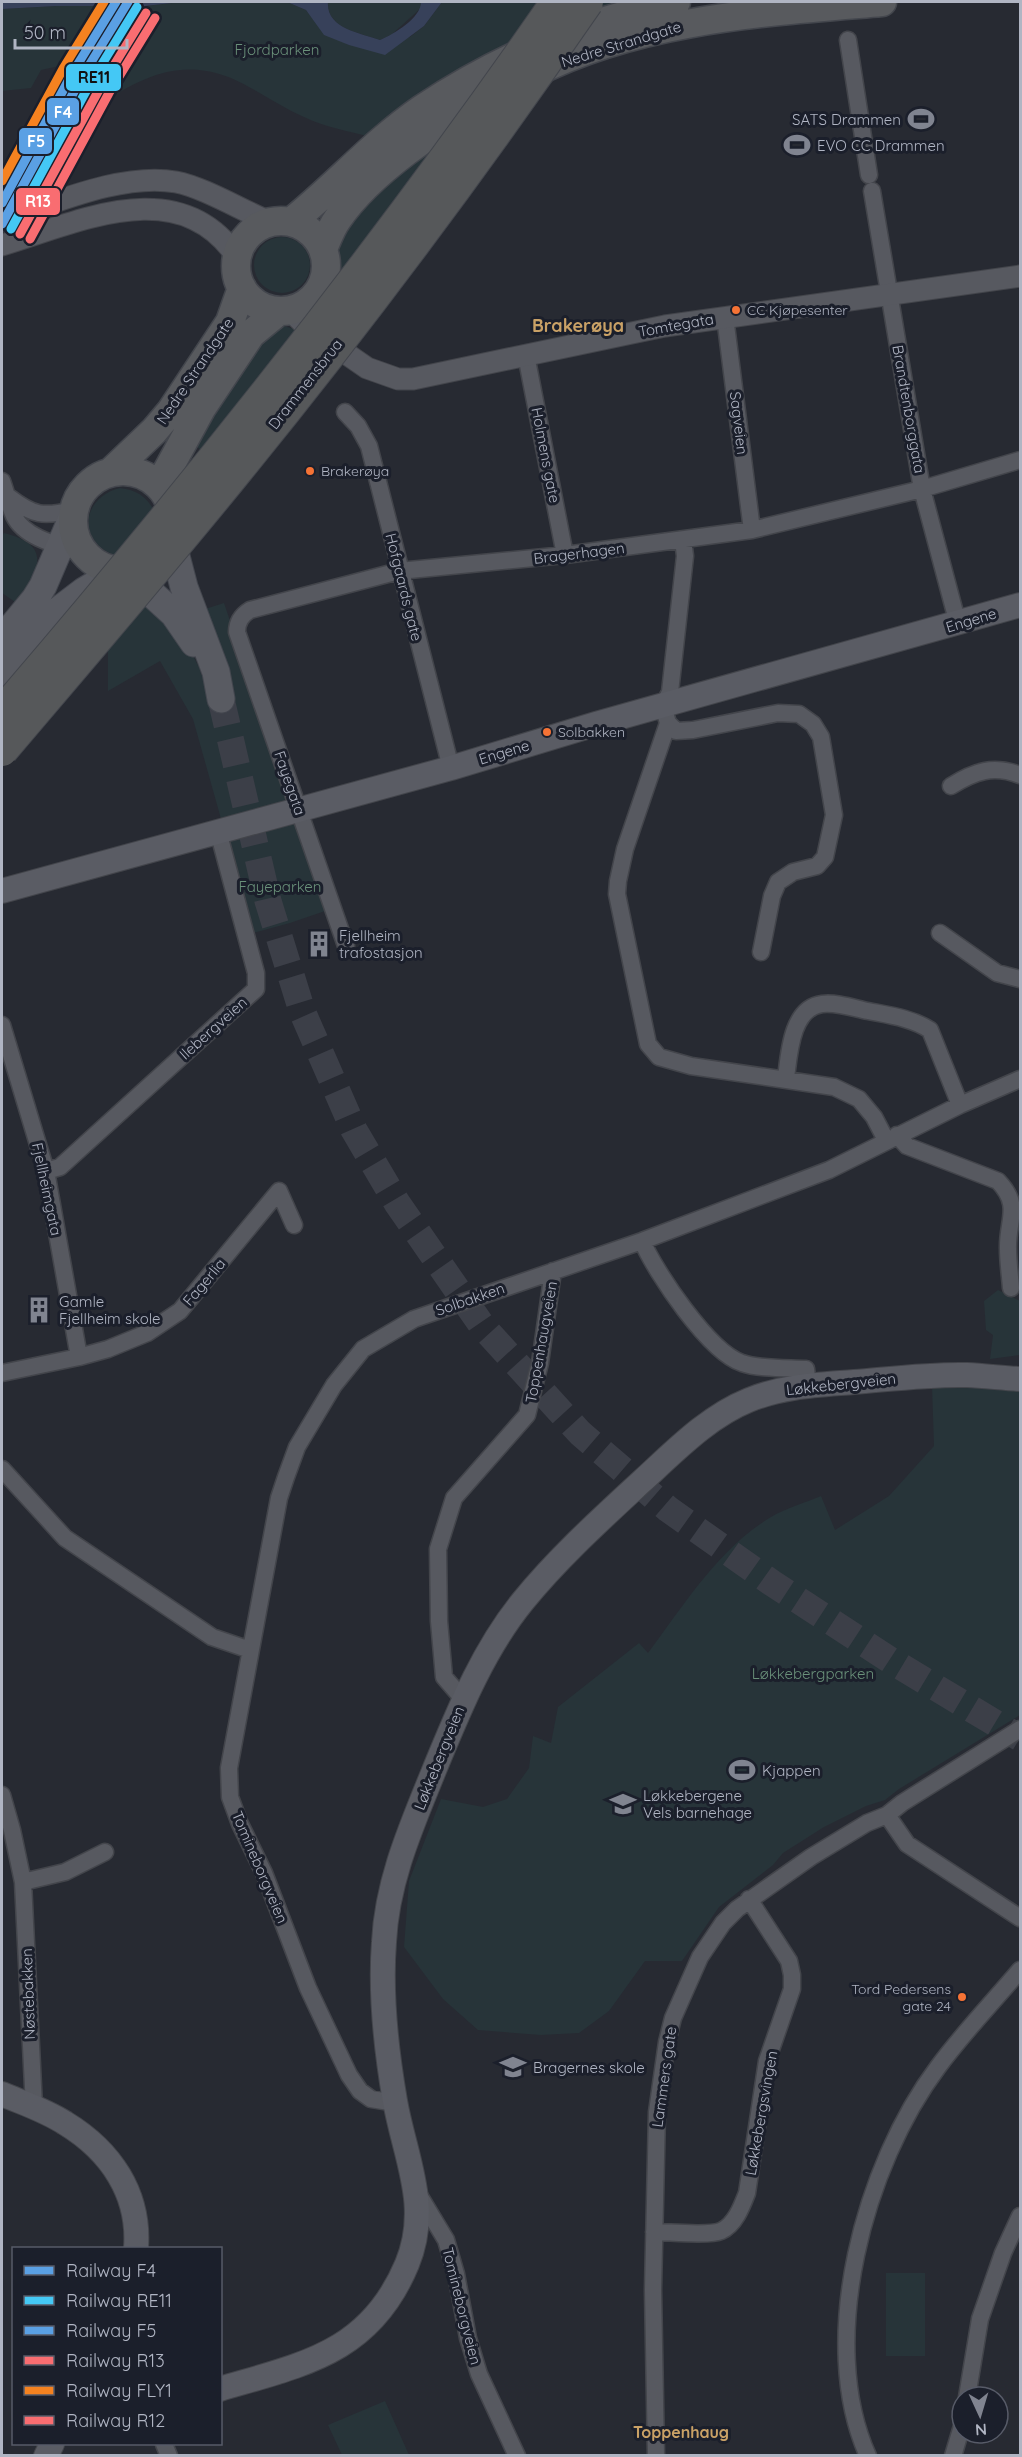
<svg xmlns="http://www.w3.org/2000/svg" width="1022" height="2457" viewBox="0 0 1022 2457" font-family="Quicksand,sans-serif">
<rect width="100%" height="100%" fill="#272a32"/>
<path fill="#273439" d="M181,2H287L306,10L322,30L349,45L410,37L424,26L442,2H641L370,137C349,131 324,127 304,117C279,106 256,89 231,78C181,58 144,76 102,103L92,82L64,65L41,70L31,88L2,91V9L56,6H145Z
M328,2H421V8L391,35L380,40C360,33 326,28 328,2Z
M442,139L338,277L339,242L351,215Z
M254 265a28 28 0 1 1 56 0a28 28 0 1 1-56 0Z
M280,325L298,330L202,451L193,443L263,334Z
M120,488C137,490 147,497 155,512L117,556C77,543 80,498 120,488Z
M4,533C56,546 36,572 18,604L2,593V536Z
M149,601L184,639L199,667L207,690L202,610L224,603L328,910L290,923L253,933L193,719L160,661L108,691V650Z
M998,1290L1020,1301V1355L990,1359L993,1335L986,1330L984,1301Z
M932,1386L1007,1387L1020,1390V1715L899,1789L885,1800L866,1806L824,1827L783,1853L773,1865L719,1907L682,1961H645L609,2011L579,2033L541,2035L478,2030L443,1999L404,1947L409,1881L441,1799L483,1807L507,1799L529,1768L533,1736L551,1743L558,1707L639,1643L648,1653C684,1605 718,1549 771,1517C786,1508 805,1503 821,1496L835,1530L889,1496L934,1446Z
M886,2273H925V2356H886Z
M385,2401L409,2455H342L328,2425Z"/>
<path fill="#37415a" d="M2,2H181L145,6H56L2,9Z
M287,2H328C326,28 360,33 380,40C394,34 421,18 421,2H442L424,26L385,55L349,45L324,35L306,10Z"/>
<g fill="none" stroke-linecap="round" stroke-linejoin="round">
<path stroke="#3c3f48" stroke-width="27" stroke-dasharray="27 14" stroke-linecap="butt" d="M221,699L268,901L302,1011L354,1130L397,1203L483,1327L580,1433L668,1509L772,1583L890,1660L1020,1738"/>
<g stroke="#43454b" stroke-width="19">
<path id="minor" d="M848,40L869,175
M872,191L922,489L958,624
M725,317L752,530
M526,355L565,555
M345,412L358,426L369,446L451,768
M2,481C6,492 9,505 14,516C25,539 61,546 83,553
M9,497C34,516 43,517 74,510
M683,540L685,556L670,692L663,706L668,723L676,731L693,730L778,713L799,714L813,724L821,737L834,815L825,857L817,866L793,872L778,882L772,896L761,952
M668,723L625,849L618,881L617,894L648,1044L659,1057L691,1066L834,1087L859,1099L874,1117L886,1140
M951,786C975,771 993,765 1020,775
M940,933L997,973L1020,979
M346,946L237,632C237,621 242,615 250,610L399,571L565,555L752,530L922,489L1020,460
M2,1025L46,1171L79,1357
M786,1078C789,1055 791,1008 822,1004C836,1002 854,1008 868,1011C888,1015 912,1018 930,1030L960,1105
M897,1135L907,1146L998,1181C1022,1206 1007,1220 1008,1249C1008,1262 1010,1275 1011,1288
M46,1171L60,1167L256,989V973L218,831
M642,1241C656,1273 709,1352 742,1363C758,1369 787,1368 806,1369L808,1385
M2,1373L79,1357L108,1349L147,1333L180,1311L279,1191L294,1225
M2,1469L65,1538L212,1637L250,1650
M463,1699L444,1677L439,1621L438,1549L454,1498L527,1415L540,1363L553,1271
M2,1795L12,1830L23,1882L34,2107
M887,1815L907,1844L1020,1918
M23,1882L65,1872L105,1852
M395,2103L371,2099L360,2091L349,2075L308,1988L264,1873L240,1824L230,1797L229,1768L279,1498L286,1477L297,1447L334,1385L363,1349L414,1319L642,1241L829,1170L960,1105L1020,1079
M417,2192L446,2240L456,2274L468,2338L479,2374L517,2456
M654,2232C669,2232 709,2236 721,2231C735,2225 742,2206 747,2193L767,2061L792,1989V1975L789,1961L749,1899
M967,2397L980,2319L1003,2253L1020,2216
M164,2444L169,2456
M656,2456L653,2290L657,2112L667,2042L673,2018L700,1957L723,1923L737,1909L811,1857L867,1823L887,1815L902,1803L1020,1729
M868,2456C816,2341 865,2164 938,2067C963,2033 993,2002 1020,1970
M953,2456L962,2426"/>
</g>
<g stroke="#43454b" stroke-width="23">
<path id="tertiary" d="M2,220C52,204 123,172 176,182C203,187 243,211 270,222
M2,245C79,222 179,172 237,257
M318,292L329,326
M290,310L324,344L341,350L367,368L398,379H413L665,326L1020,276"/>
</g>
<g stroke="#43454b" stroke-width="26">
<path id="secondary" d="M2,891L451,768L596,724L1020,605
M2,2094C23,2103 45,2110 65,2123C111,2151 140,2194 136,2248
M220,2389C304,2364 370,2353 407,2264C431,2206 405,2158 395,2101C386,2049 380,1994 384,1942C387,1880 412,1825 435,1768C459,1710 483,1650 523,1601C558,1558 601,1519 641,1482C674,1452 707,1417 749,1400C783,1386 818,1385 854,1382C891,1379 930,1374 967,1375C985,1376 1003,1378 1020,1379
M46,2456L52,2444"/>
</g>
<g stroke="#44474f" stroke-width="29">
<path id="primary" d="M171,537L184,587L216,672L221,699
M128,572L174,614L194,643
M2,639L35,599L43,586L73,516
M2,674L55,613L84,591L116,572"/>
</g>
<g stroke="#43464d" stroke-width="31">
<path id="trunk" d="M532,74C639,19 764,12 882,2
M236 266a45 45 0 1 1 90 0a45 45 0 1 1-90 0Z
M291,222C336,186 374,142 422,109C501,56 583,23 676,2
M323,249C327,240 331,228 337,220C369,172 439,126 489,98
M73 521a50 50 0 1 1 100 0a50 50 0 1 1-100 0Z
M111,472L154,431L171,411L230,322L242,288
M159,486L201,409L251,334L279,311"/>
</g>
<use href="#minor" stroke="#575960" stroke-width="16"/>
<use href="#tertiary" stroke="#575960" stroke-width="21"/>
<use href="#secondary" stroke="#5a5c64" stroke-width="24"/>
<use href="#primary" stroke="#595b62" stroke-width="27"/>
<use href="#trunk" stroke="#585a5e" stroke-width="28"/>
<g stroke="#43464d" stroke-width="34" stroke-linecap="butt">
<path id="motorway-bridge" d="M2,713C198,485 386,249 557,2
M2,750C81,657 161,564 238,469C361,318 477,162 587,2"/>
</g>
<use href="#motorway-bridge" stroke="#56585a" stroke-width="32"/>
<g stroke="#1b1f2b" stroke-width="14">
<path id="rail-1" d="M2,224L82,77L128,2"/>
</g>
<g stroke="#1b1f2b" stroke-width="14">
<path id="rail-2" d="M11,229L91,82L137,7"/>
</g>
<g stroke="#1b1f2b" stroke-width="14">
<path id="rail-3" d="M2,203L73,72L116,2"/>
</g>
<g stroke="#1b1f2b" stroke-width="14">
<path id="rail-4" d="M20,234L100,88L146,13"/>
</g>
<g stroke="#1b1f2b" stroke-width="14">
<path id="rail-5" d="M2,181L64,67L104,2"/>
</g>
<g stroke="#1b1f2b" stroke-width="14">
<path id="rail-6" d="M30,239L109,93L155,18"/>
</g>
<use href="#rail-1" stroke="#5aa0e4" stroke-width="9"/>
<use href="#rail-2" stroke="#44c8f5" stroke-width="9"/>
<use href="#rail-3" stroke="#5aa0e4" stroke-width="9"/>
<use href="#rail-4" stroke="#f96d71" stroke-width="9"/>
<use href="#rail-5" stroke="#f58220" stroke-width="9"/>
<use href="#rail-6" stroke="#f96d71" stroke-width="9"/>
</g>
<defs>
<g id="stadium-bare" transform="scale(2.07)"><path d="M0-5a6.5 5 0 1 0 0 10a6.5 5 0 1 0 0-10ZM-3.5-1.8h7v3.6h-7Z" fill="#808490" stroke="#1b1f2b" stroke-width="2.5" paint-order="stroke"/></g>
<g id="building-bare" transform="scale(2.07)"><path d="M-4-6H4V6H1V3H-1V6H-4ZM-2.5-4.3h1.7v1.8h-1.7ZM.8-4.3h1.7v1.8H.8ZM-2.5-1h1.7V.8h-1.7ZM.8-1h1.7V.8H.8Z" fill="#808490" stroke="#1b1f2b" stroke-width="2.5" paint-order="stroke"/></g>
<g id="school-bare" transform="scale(2.07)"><path d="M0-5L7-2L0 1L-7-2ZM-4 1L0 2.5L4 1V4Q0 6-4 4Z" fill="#808490" stroke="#1b1f2b" stroke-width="2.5" paint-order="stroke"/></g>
</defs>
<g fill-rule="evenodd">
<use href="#stadium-bare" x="921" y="119"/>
<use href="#stadium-bare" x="797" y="145"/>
<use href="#building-bare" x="319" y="944"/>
<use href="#building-bare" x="39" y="1310"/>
<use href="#stadium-bare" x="742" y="1770"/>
<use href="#school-bare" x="623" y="1804"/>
<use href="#school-bare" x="513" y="2067"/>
</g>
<g fill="#f57335" stroke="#1b1f2b" stroke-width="2">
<circle cx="736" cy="310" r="5"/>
<circle cx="310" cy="471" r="5"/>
<circle cx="547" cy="732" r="5"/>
<circle cx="962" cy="1997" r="5"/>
</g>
<g text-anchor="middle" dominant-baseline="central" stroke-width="6" stroke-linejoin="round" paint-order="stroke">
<g font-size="14" fill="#b0b5c3" stroke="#1b1f2b" text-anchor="start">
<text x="747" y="310">CC Kjøpesenter</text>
<text x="321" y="471">Brakerøya</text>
<text x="558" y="732">Solbakken</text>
<text x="951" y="1989" text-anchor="end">Tord Pedersens<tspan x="951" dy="17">gate 24</tspan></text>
</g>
<g font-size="15" fill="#b0b5c3" stroke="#1b1f2b">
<text transform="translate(621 44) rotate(-17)">Nedre Strandgate</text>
<text transform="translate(676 325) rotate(-10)">Tomtegata</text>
<text transform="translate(195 371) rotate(-56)">Nedre Strandgate</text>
<text transform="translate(305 384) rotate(-52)">Drammensbrua</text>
<text transform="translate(909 409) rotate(80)">Brandtenborggata</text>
<text transform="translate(739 423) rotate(83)">Sagveien</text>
<text transform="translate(546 455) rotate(79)">Holmens gate</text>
<text transform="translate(579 553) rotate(-7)">Bragerhagen</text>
<text transform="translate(404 587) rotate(76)">Hofgaards gate</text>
<text transform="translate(971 620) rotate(-17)">Engene</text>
<text transform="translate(504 752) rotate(-17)">Engene</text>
<text transform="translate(290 783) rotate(71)">Fayegata</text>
<text transform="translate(213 1028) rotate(-42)">Ilebergveien</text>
<text transform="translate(47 1189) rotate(78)">Fjellheimgata</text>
<text transform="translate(204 1282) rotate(-50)">Fagerlia</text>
<text transform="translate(470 1299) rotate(-19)">Solbakken</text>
<text transform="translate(541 1342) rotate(-80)">Toppenhaugveien</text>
<text transform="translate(841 1384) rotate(-6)">Løkkebergveien</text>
<text transform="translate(439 1758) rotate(-68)">Løkkebergveien</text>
<text transform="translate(260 1867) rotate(67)">Tomineborgveien</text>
<text transform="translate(28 1994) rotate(-92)">Nøstebakken</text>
<text transform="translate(664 2077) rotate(-82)">Lammers gate</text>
<text transform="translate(761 2113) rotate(-80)">Løkkebergsvingen</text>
<text transform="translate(462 2306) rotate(76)">Tomineborgveien</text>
</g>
<g font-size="15" fill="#6a917a" stroke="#1b1f2b">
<text x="277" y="49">Fjordparken</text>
<text x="280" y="886">Fayeparken</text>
<text x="813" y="1673">Løkkebergparken</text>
</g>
<g font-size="15" fill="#b0b5c3" stroke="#1b1f2b" text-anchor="start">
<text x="901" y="119" text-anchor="end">SATS Drammen</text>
<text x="817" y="145">EVO CC Drammen</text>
<text x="339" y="935">Fjellheim<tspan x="339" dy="17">trafostasjon</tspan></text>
<text x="59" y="1301">Gamle<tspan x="59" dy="17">Fjellheim skole</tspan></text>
<text x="762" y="1770">Kjappen</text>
<text x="643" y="1795">Løkkebergene<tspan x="643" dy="17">Vels barnehage</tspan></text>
<text x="533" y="2067">Bragernes skole</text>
</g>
<g font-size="16" font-weight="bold" fill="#c9a166" stroke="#1b1f2b">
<text x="681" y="2432">Toppenhaug</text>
</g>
<g font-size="18" font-weight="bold" fill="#c9a166" stroke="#1b1f2b">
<text x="578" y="325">Brakerøya</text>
</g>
</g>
<g stroke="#1b1f2b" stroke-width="2">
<rect x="65" y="63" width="57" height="29" rx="6" fill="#44c8f5"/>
<rect x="46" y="97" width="34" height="29" rx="6" fill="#5aa0e4"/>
<rect x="18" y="127" width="35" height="28" rx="6" fill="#5aa0e4"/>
<rect x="15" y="187" width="46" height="29" rx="6" fill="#f96d71"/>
</g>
<g font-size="16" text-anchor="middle" font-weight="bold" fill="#fff">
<text x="63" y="118">F4</text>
<text x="36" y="147">F5</text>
<text x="38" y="207">R13</text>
</g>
<g font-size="16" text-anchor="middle" font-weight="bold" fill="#111">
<text x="94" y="83">RE11</text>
</g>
<rect width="1022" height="2457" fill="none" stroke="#b0b5c3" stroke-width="6"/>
<rect x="12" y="2247" width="210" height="198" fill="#1b1f2b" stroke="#575b68" stroke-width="1.5"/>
<rect x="24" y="2266" width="30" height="9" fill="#5aa0e4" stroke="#575b68" stroke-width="1.5"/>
<text x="66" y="2277" font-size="18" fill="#b0b5c3">Railway F4</text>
<rect x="24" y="2296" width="30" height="9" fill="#44c8f5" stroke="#575b68" stroke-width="1.5"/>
<text x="66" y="2307" font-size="18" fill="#b0b5c3">Railway RE11</text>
<rect x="24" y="2326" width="30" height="9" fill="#5aa0e4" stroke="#575b68" stroke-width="1.5"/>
<text x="66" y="2337" font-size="18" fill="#b0b5c3">Railway F5</text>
<rect x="24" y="2356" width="30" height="9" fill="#f96d71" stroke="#575b68" stroke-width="1.5"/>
<text x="66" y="2367" font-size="18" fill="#b0b5c3">Railway R13</text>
<rect x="24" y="2386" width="30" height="9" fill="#f58220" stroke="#575b68" stroke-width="1.5"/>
<text x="66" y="2397" font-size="18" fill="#b0b5c3">Railway FLY1</text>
<rect x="24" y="2416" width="30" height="9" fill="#f96d71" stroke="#575b68" stroke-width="1.5"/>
<text x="66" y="2427" font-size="18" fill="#b0b5c3">Railway R12</text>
<g transform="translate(980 2415) rotate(176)"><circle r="28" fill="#1b1f2b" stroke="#575b68" stroke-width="1.5"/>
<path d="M0-4.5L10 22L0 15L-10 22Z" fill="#808490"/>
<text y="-9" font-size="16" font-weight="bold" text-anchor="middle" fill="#b0b5c3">N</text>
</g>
<path d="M15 39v9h112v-9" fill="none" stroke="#b0b5c3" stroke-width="3"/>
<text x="24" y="39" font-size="18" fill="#b0b5c3" stroke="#1b1f2b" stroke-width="4.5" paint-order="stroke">50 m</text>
</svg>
